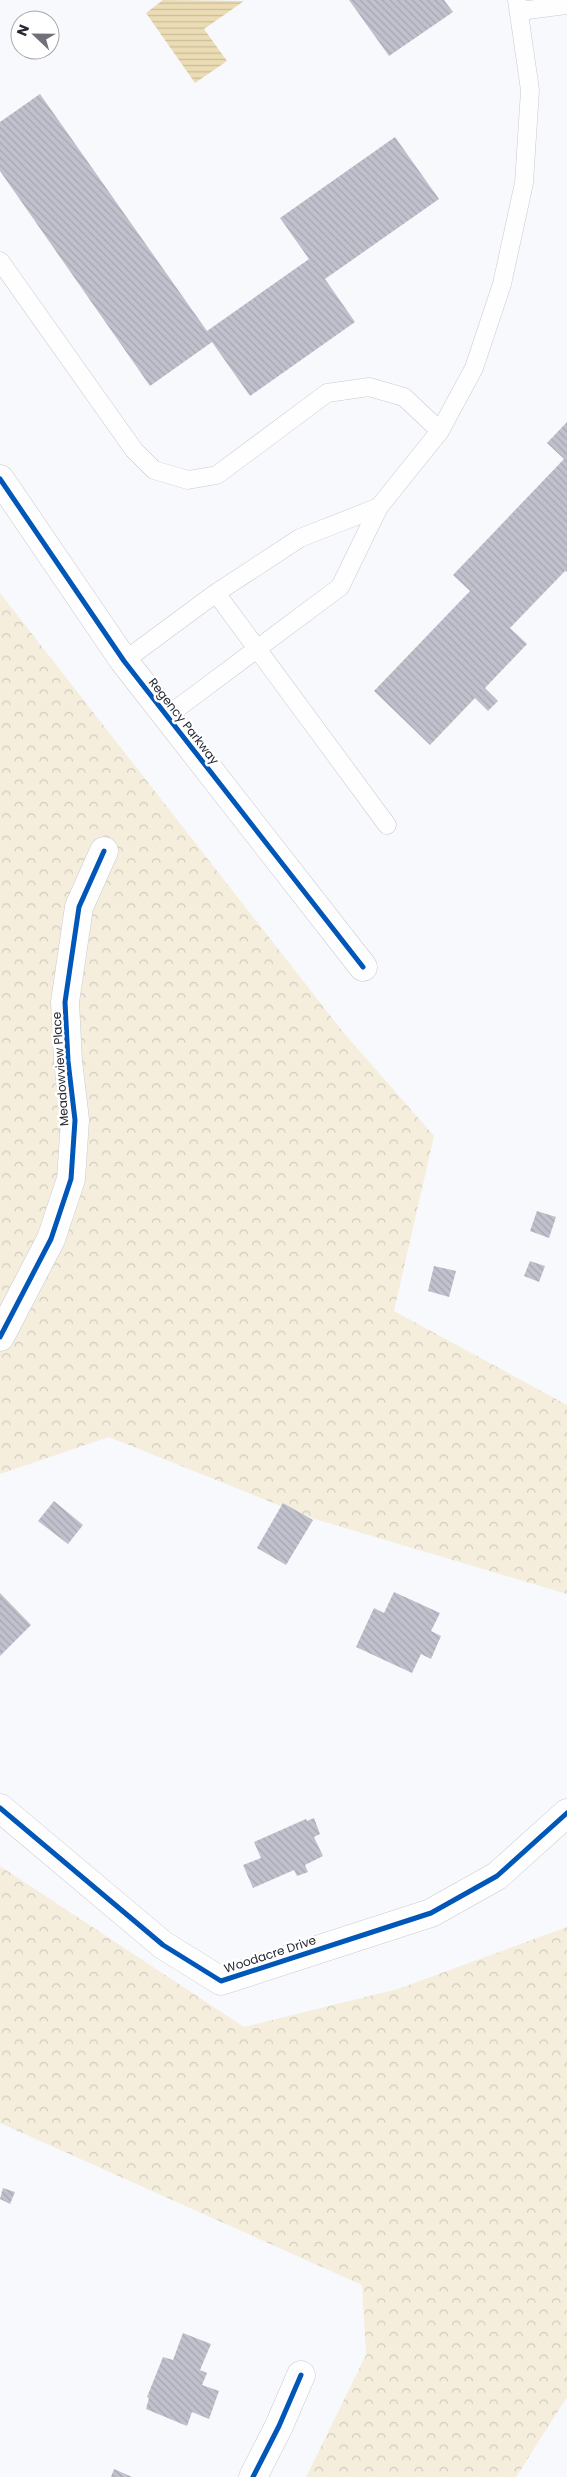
<svg xmlns="http://www.w3.org/2000/svg" width="567" height="2477" viewBox="0 0 567 2477" font-family="Poppins,sans-serif">
<defs>
<pattern id="forest-crowns" width="20" height="18" patternUnits="userSpaceOnUse" patternTransform="scale(1.25)"><rect width="20" height="18" fill="#f5eedd"/><path d="M2 6a3 3 0 1 1 6 0M12 15a3 3 0 1 1 6 0" fill="none" stroke="#d2ccbe"/></pattern>
<pattern id="water-rules" width="6" height="5" patternUnits="userSpaceOnUse" patternTransform="scale(1.25)"><rect width="6" height="5" fill="#ebdcb4"/><path d="M0 2.5h6" fill="none" stroke="#c9bd9b"/></pattern>
<pattern id="building-back-hatch" width="6" height="6" patternUnits="userSpaceOnUse" patternTransform="scale(1.25)"><rect width="6" height="6" fill="#c0c1cd"/><path d="M-1 5l2 2M0 0l6 6M5-1l2 2" fill="none" stroke="#a5a6b0"/></pattern>
</defs>
<rect width="100%" height="100%" fill="#f8f9fd"/>
<path fill="url(#forest-crowns)" d="M0,593L343,1032L434,1136L394,1311L567,1405V1594L308,1517L109,1437L0,1474Z
M0,1866L244,2027L398,1989L567,1927V2397L516,2477H306L366,2355L362,2285L0,2123Z"/>
<path fill="url(#water-rules)" d="M163,0L244,1L204,29L227,61L195,83L146,13Z"/>
<path fill="url(#building-back-hatch)" d="M349,0H444L453,12L389,56Z
M40,94L207,331L309,259L280,218L395,137L439,199L325,279L355,322L250,396L212,342L150,386L0,171V122Z
M567,422V572L565,571L510,628L527,644L485,688L498,701L488,711L475,698L430,745L374,691L470,591L453,575L564,459L547,443Z
M537,1211L556,1217L549,1238L530,1231Z
M530,1261L545,1266L539,1282L524,1276Z
M434,1266L456,1271L449,1297L428,1291Z
M54,1501L83,1525L68,1544L38,1521Z
M283,1503L313,1520L286,1565L257,1548Z
M394,1592L440,1613L431,1631L441,1636L431,1659L421,1654L412,1673L356,1647L374,1608L384,1613Z
M0,1593L31,1625L0,1656Z
M314,1818L320,1834L314,1837L323,1856L305,1865L308,1872L297,1876L294,1870L253,1888L243,1865L261,1858L254,1842L306,1819L307,1821Z
M3,2188L15,2192L10,2204L0,2199Z
M183,2333L211,2344L200,2370L207,2373L202,2385L219,2391L209,2419L192,2412L187,2426L146,2409L149,2398L147,2397L163,2357L173,2360Z
M114,2469L132,2477H111Z"/>
<g fill="none" stroke-linecap="round" stroke-linejoin="round">
<g stroke="#c9cad2" stroke-width="19">
<path id="service" d="M520,11L567,5
M0,261L134,450L154,470L188,480L217,475L327,393L369,387L404,397L440,431
M216,593L387,825
M124,661L216,593L300,538L379,507
M167,716L340,587L379,507L440,431L474,368L502,284L524,183L530,90L517,0"/>
</g>
<g stroke="#c9cad2" stroke-width="29">
<path id="minor" d="M0,479L124,661L363,967
M0,1337L51,1239L71,1179L75,1120L68,1061L65,1002L79,907L104,851
M0,1808L163,1945L221,1981L431,1913L497,1876L567,1813
M253,2477L279,2426L301,2375"/>
</g>
<use href="#service" stroke="#fefeff" stroke-width="18"/>
<use href="#minor" stroke="#fefeff" stroke-width="28"/>
<g stroke="#fff" stroke-width="8">
<path id="cycleway" d="M0,479L124,661L363,967
M0,1337L51,1239L71,1179L75,1120L68,1061L65,1002L79,907L104,851
M0,1808L163,1945L221,1981L431,1913L497,1876L567,1813
M253,2477L279,2426L301,2375"/>
</g>
<use href="#cycleway" stroke="#0057b8" stroke-width="5"/>
</g>
<g text-anchor="middle" dominant-baseline="central" stroke-width="5" stroke-linejoin="round" paint-order="stroke">
<g font-size="12" fill="#252732" stroke="#fff">
<text transform="translate(184 721) rotate(52)">Regency Parkway</text>
<text transform="translate(60 1069) rotate(-94)">Meadowview Place</text>
<text transform="translate(270 1954) rotate(-18)">Woodacre Drive</text>
</g>
</g>
<g transform="translate(35 35) rotate(292)"><circle r="24" fill="#ffffff" stroke="#a8a9ad"/>
<path d="M0-4L9 19L0 12L-9 19Z" fill="#6f7079"/>
<text y="-8" font-size="14" font-weight="bold" text-anchor="middle" fill="#252732">N</text>
</g>
</svg>
